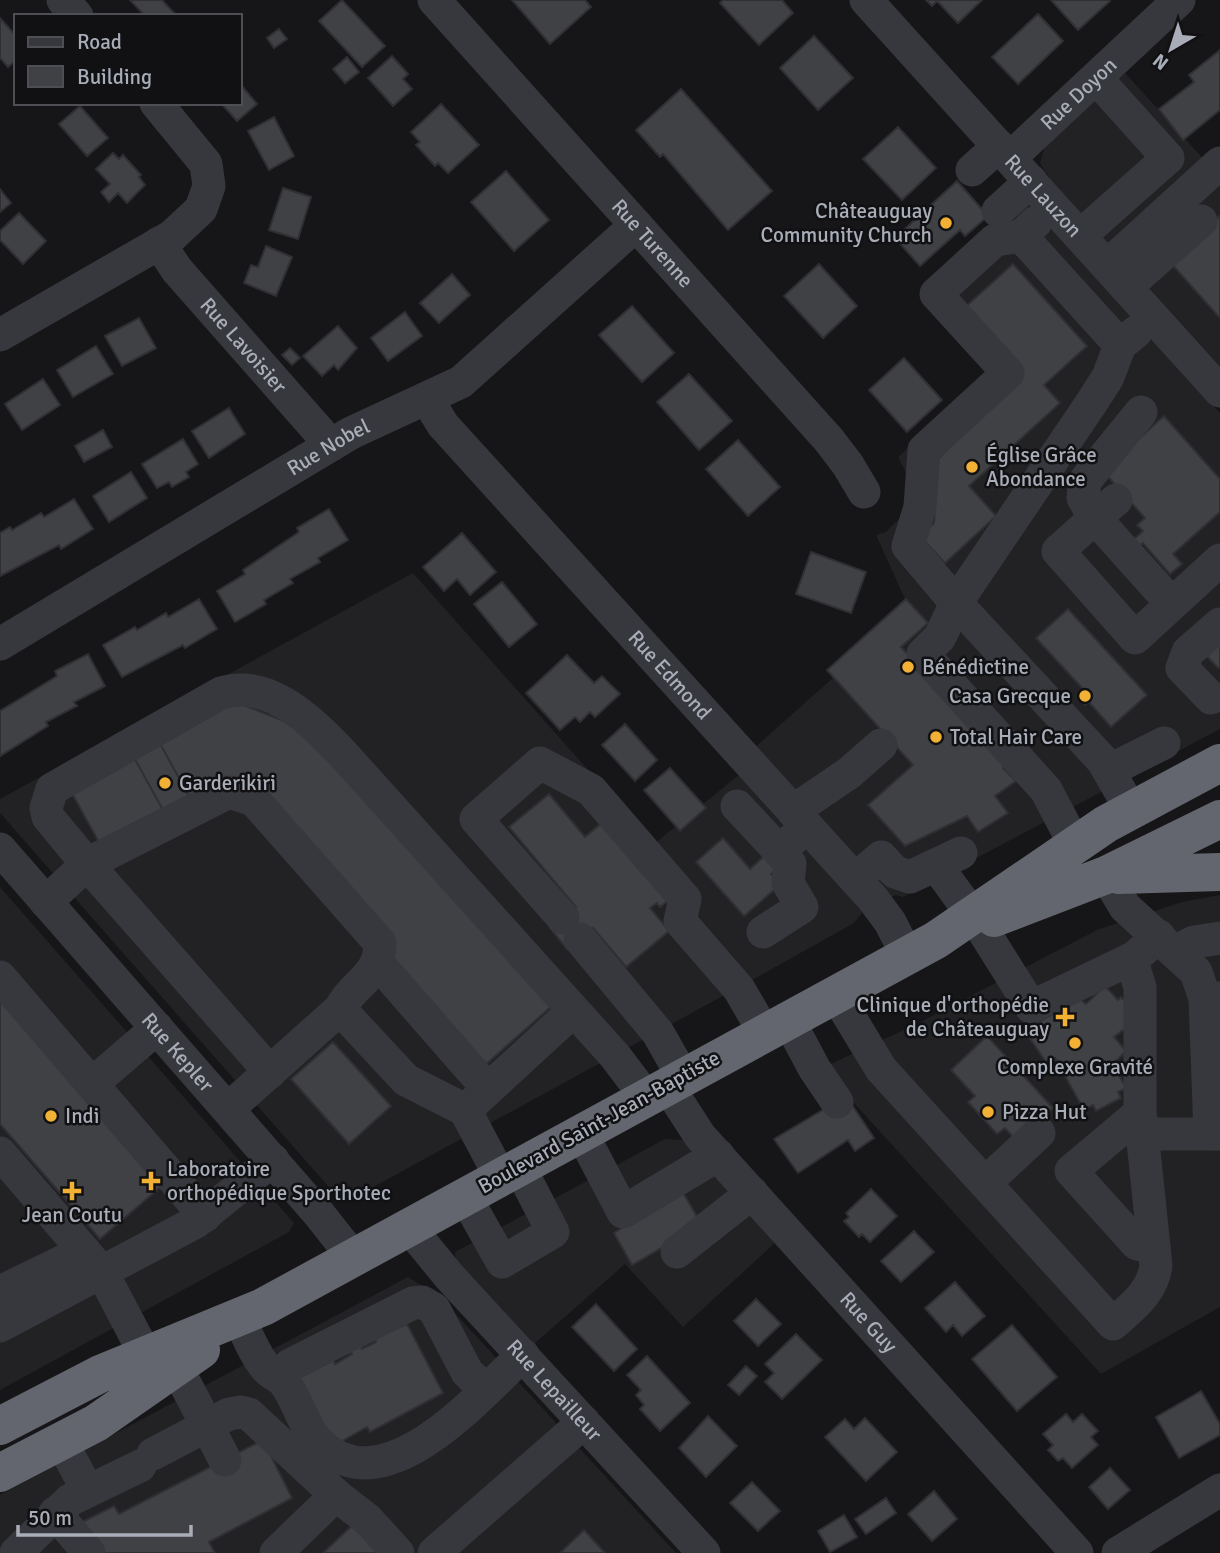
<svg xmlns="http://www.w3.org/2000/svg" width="1220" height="1553" viewBox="0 0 1220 1553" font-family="Signika,sans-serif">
<rect width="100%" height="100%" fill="#161618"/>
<path fill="#222225" d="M1125,73L1208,164L1220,154V366L1051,180L1040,163L1045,146Z
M1026,199L1220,413V729L903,897L896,895L891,897L754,748L833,678L827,670L905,599L876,535L886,532L902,516L908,477L898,457L991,372L921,294Z
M413,573L654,844L740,774L864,910L854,923L763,974L355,1197H345L335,1194L0,813V799Z
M0,887L294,1223L289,1232L0,1390Z
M1220,895V1307L1101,1374L822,1068L919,1023L1097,930L1182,902Z
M665,1139L683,1140L775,1243L683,1327L625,1264L533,1345L456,1262L455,1252Z
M408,1277L441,1298L676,1553H0V1495Z"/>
<path fill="#404145" stroke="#303034" stroke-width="2" d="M130,0H162L176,15L145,16Z
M342,0L385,46L362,67L319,21Z
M512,0H585L591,7L550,44Z
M723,0H782L793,13L759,45L720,3Z
M926,0H982L958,23L937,1L932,6Z
M1051,0H1109L1110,1L1078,30Z
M1038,14L1063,41L1018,84L992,57Z
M0,18L16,36V60L8,67L0,58Z
M279,29L287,39L274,48L267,38Z
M814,36L853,78L818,110L780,68Z
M1220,50V110L1183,140L1159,109L1194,82L1189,75Z
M392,56L408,74L403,79L412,89L393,106L368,78Z
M347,57L359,72L345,83L333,69Z
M240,84L257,104L237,121L221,103H240Z
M681,89L772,191L728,230L663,154L660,157L636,130Z
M441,104L479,145L448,173L438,163L435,166L416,145L420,142L411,132Z
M80,106L108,138L87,156L59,124Z
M274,117L294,156L269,170L248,131Z
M898,127L936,168L902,200L863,159Z
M113,153L119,159L123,155L141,175L139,177L145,185L127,203L118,193L109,202L101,192L110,184L96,169Z
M506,171L549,220L514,251L471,202Z
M957,181L988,216L965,236L960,230L920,266L895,238Z
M283,188L311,197L298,239L269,230Z
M0,189L11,203L0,212Z
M19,213L46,241L23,264L0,240V231Z
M1220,216V318L1169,261Z
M266,246L292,257L276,296L244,283L251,265L258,267Z
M819,264L857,306L823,338L784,296Z
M1013,264L1087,346L1044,385L1060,403L969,486L996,516L945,563L920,536L934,523L937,460L1022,374L963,309Z
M452,274L470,295L439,323L420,303Z
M632,306L674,353L642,382L599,335Z
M405,312L422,336L388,361L371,338Z
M139,318L156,348L122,366L105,336Z
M338,326L357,348L338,370L334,365L322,376L303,356Z
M96,346L113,374L73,397L57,370Z
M290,348L300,358L292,365L282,355Z
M904,358L942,400L907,432L869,390Z
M689,374L732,421L699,450L657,402Z
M43,379L60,405L22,430L5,404Z
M229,408L245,434L209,458L192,431Z
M1164,416L1220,479V512L1173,554L1182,564L1170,574L1143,543L1139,546L1133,540L1143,531L1137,525L1145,518L1103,471Z
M103,430L112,447L84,462L75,446Z
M183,439L198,464L186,472L189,477L172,487L169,482L157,488L142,464Z
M738,440L780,487L748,516L706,469Z
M131,472L147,498L109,522L93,496Z
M74,499L93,529L61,549L59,545L0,576V533L10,527L12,530L41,513L44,517Z
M329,509L348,540L318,558L320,562L290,579L293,583L264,600L266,604L235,622L217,591L245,574L243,570L299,532L297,528Z
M462,533L496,572L470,595L457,579L444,591L423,567Z
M811,552L866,572L851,613L796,594Z
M502,582L537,624L509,647L474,604Z
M199,599L217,629L185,648L183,645L122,677L103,645L135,627L137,630L166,613L168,617Z
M906,599L928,623L901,647L1008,763L1003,768L1016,781L995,796L1008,813L978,832L967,816L905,846L868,805L913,765L827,670Z
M1068,609L1147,695L1111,727L1089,702L1085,705L1077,696L1084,690L1036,638Z
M1220,641V667L1218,668L1205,654Z
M88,654L105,686L74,702L77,706L46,722L48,726L0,756V711L57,676L55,671Z
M567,655L594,683L602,676L620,694L595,717L590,712L580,722L575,717L560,730L526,693Z
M228,699L299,727L553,1005L485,1065L383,959L229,777L101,846L68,786Z
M625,724L657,760L635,781L602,745Z
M157,738L190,798L164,812L131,752Z
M670,768L706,808L680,831L644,790Z
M549,794L585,837L604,821L672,897L660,907L657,903L650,908L669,931L626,967L593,928L567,949L550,928L576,907L509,827Z
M723,838L750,869L770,851L782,864L771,874L781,884L744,916L696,862Z
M1105,986L1118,1000L1121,997L1126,1002L1127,1027L1114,1037L1126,1051L1113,1064L1126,1088L1118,1092L1121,1098L1096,1111L1093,1105L1084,1110L1055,1058L1046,1062L1024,1030L1080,999L1086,1004Z
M0,999L163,1185L100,1239L0,1124Z
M987,1036L1053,1108L1017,1141L1005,1128L997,1134L968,1102L975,1096L951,1070Z
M333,1042L391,1106L349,1144L291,1079Z
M846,1096L874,1138L855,1151L848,1140L798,1173L774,1139Z
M681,1189L699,1220L692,1230L632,1265L614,1233Z
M871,1189L897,1216L870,1242L862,1234L859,1237L844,1221L849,1217L846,1213Z
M914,1231L934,1252L901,1282L881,1261Z
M955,1282L985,1316L962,1336L953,1325L946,1332L925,1308Z
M756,1299L781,1324L758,1346L734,1321Z
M596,1304L637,1349L614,1371L572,1327Z
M407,1324L443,1393L370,1432L367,1427L335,1445L295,1380L333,1360L335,1364L352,1354L350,1350L360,1345L362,1349L376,1342L374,1338Z
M1012,1325L1057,1377L1017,1411L972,1359Z
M796,1334L822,1360L782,1399L765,1382L774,1373L765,1364Z
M647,1356L690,1403L660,1431L640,1409L644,1405L636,1395L641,1390L627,1375Z
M746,1366L757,1376L739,1395L728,1385Z
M1201,1391L1220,1424V1435L1179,1458L1156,1417Z
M1066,1414L1073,1422L1082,1414L1098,1431L1091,1437L1098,1445L1072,1468L1063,1458L1058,1461L1048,1450L1053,1445L1043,1434Z
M708,1416L737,1446L706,1477L679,1448Z
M865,1418L897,1452L866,1481L825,1437L845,1419L854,1429Z
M263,1440L292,1498L209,1542L215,1553H101L78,1524L114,1506L119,1514Z
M1110,1468L1130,1490L1108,1509L1089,1487Z
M752,1482L780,1511L758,1531L730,1503Z
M934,1491L957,1519L932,1541L908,1514Z
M886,1498L896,1513L866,1534L855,1519Z
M844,1515L857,1537L830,1552L818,1531Z
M354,1524L382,1553H323L343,1534Z
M584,1530L605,1553H560Z"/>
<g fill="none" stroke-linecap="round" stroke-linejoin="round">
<g stroke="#37383d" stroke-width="33">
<path d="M63,0L77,16"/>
<path id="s1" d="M434,0L829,440L848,465L864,492"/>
<path id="s2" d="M866,0L1220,391"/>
<path id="s3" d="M1010,158L1179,0"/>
<path d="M972,170L999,146"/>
<path d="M998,211L1031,181"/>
<path d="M1036,222L1021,236L1120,345L1136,332"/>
<path d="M1021,236L995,240L936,294L1008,373L924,450L920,507L908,546L956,603L940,637L923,654L1046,790L1075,845"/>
<path d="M1080,236L1168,158L1096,78"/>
<path id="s4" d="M159,243L177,270L331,445"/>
<path d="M1107,266L1220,163"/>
<path d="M1126,287L1201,221"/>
<path d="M0,335L172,236L201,209L209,186L206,164L156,103"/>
<path d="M1120,345L1108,377L1092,402L956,603L1103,761L1131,810"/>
<path id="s5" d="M427,399L443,425L873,899L890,922L907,955"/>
<path d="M1116,500L1095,518L1083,498L1085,481L1141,412"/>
<path d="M1172,604L1095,518L1058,551L1135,638L1220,560"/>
<path id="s6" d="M0,644L351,433L461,382L636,225"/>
<path d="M1211,698L1182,668L1188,652L1220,624"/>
<path d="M1110,770L1164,743"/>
<path d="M737,806L779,851"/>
<path d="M793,811L849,773L881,745"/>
<path id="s7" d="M0,849L319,1214L353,1257"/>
<path d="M936,865L979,924L1031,1007L1135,957L1159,936"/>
<path d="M1106,875L1125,907L1196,972L1205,998H1220"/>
<path d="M855,879L881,857L895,872L910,877L961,853"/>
<path d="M46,902L87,864L270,1072"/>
<path d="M563,918L476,819L540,763L591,790L685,899L680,921L739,989L764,1032"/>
<path d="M763,932L802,907L788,883L790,864L779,851L807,827"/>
<path d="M580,939L658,1033L683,1077"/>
<path d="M1176,951L1194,942L1220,938"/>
<path d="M375,966L384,970L488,1089"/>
<path d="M0,977L205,1216"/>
<path d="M835,993L881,1069L1113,1324C1132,1307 1152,1293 1156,1266L1140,1113V987L1131,959"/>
<path d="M1205,998L1210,1134"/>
<path d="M340,1009C353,982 380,978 380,943L254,800L229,792L87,864L48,817L46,808L52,789L221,693C269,678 311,721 342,753L615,1056L646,1097"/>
<path d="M788,1019L814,1068L837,1102"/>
<path d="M92,1084L157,1028"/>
<path id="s8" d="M667,1085L700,1136L1077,1553"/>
<path d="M472,1104L573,1011"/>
<path d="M228,1109L340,1009L406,1080L465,1110L500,1176"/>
<path d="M1140,1113L1071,1171L1137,1244L1154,1248"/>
<path d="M581,1132L623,1212L718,1155"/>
<path d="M1142,1134H1220"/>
<path d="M0,1153L102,1272L158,1379"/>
<path d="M985,1183L1039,1133"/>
<path d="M465,1196L502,1262L553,1232L519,1166"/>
<path id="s9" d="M408,1226L449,1276L704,1553"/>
<path d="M677,1252L752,1193"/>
<path d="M0,1292L84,1251"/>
<path d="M239,1317C246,1333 255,1356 267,1369C271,1374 279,1376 284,1382C299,1401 304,1430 322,1446C388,1504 478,1396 523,1355"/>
<path d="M0,1326L196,1222L273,1160"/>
<path d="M166,1347L225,1460"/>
<path d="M283,1380L290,1365L413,1303L422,1302L434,1309L467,1372L485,1390"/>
<path d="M61,1441L88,1491"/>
<path d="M153,1454L229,1414L241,1412L249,1414L336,1495L367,1519L398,1553"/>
<path d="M55,1513L89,1553"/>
<path d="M16,1553L70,1500L140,1466"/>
<path d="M276,1553L336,1495"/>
<path d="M434,1553L584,1422"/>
<path d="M1118,1553L1220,1490"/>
</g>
<path stroke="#63666e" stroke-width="38" d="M1119,875L1220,872
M994,918L1106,875L1220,819
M0,1426L100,1374L263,1307L936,940L1106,824L1220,763
M0,1473L96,1423L201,1350"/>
</g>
<g fill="#f2b134" stroke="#111113" stroke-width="2.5">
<circle cx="946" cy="223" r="7"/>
<circle cx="972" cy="467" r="7"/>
<circle cx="908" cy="667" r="7"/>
<circle cx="1085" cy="696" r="7"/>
<circle cx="936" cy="737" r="7"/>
<circle cx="165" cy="783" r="7"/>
<path d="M1061.5 1006.5h7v7h7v7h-7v7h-7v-7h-7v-7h7z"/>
<circle cx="1075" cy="1043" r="7"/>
<circle cx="988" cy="1112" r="7"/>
<circle cx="51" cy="1116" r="7"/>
<path d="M147.5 1170.5h7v7h7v7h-7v7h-7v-7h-7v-7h7z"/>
<path d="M68.5 1180.5h7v7h7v7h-7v7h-7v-7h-7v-7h7z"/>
</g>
<g text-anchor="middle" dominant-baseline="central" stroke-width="5" stroke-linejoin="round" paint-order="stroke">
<g font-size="21" fill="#a8adb8" stroke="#111113">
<text stroke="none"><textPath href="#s3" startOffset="94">Rue Doyon</textPath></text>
<text stroke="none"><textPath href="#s2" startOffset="264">Rue Lauzon</textPath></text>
<text stroke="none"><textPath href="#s1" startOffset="327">Rue Turenne</textPath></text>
<text stroke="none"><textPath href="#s4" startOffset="133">Rue Lavoisier</textPath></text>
<text stroke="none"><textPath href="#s6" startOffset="383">Rue Nobel</textPath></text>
<text stroke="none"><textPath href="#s5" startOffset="368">Rue Edmond</textPath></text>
<text stroke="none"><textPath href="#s7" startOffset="270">Rue Kepler</textPath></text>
<text transform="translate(599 1122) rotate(-29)">Boulevard Saint-Jean-Baptiste</text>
<text stroke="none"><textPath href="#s8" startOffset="312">Rue Guy</textPath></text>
<text stroke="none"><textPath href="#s9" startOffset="220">Rue Lepailleur</textPath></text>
</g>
<g font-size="21" fill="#a8adb8" stroke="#111113" text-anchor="start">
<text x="932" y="211" text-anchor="end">Châteauguay<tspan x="932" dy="24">Community Church</tspan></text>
<text x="986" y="455">Église Grâce<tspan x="986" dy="24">Abondance</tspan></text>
<text x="922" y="667">Bénédictine</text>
<text x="1071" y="696" text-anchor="end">Casa Grecque</text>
<text x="950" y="737">Total Hair Care</text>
<text x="179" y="783">Garderikiri</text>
<text x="1049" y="1005" text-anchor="end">Clinique d'orthopédie<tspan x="1049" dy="24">de Châteauguay</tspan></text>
<text x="1075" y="1067" text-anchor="middle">Complexe Gravité</text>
<text x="1002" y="1112">Pizza Hut</text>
<text x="65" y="1116">Indi</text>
<text x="167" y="1169">Laboratoire<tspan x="167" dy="24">orthopédique Sporthotec</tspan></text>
<text x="72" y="1215" text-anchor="middle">Jean Coutu</text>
</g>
</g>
<rect x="14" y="14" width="228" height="91" fill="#111113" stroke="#4d4f55" stroke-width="2"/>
<rect x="28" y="37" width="35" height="10" fill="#37383d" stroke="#4d4f55" stroke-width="2"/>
<text x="77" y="49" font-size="21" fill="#a8adb8">Road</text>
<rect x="28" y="66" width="35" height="21" fill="#404145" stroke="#4d4f55" stroke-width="2"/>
<text x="77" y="84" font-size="21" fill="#a8adb8">Building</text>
<g transform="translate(1171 49) rotate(219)" stroke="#111113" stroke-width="5" paint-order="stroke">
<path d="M0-5L12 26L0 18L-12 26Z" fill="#a8adb8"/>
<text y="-10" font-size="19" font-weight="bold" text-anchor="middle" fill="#a8adb8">N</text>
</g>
<path d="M18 1525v10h173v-10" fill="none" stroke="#a8adb8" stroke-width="3.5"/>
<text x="28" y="1525" font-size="21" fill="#a8adb8" stroke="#111113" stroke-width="5" paint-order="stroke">50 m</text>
</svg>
